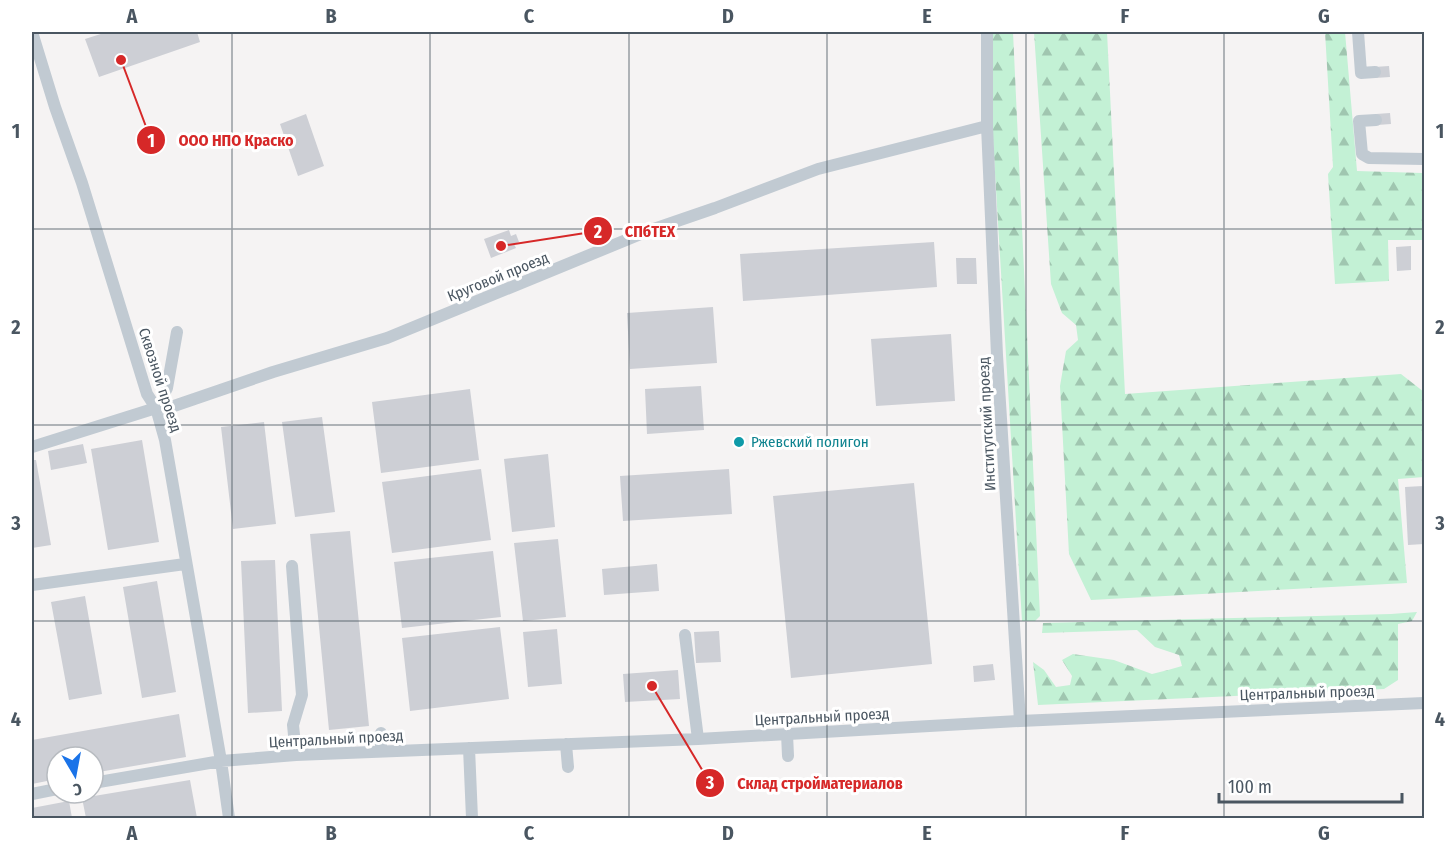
<svg xmlns="http://www.w3.org/2000/svg" width="1456" height="850" viewBox="0 0 1456 850" font-family="'Fira Sans Condensed',sans-serif">
<defs>
<pattern id="forest-firs" width="22" height="20" patternUnits="userSpaceOnUse" patternTransform="scale(1.5)"><rect width="22" height="20" fill="#c3f1d5"/><path d="M5 1l3.5 6h-7zM16 11l3.5 6h-7z" fill="#a0c6b0"/></pattern>
</defs>
<rect width="100%" height="100%" fill="#f5f3f3"/>
<path fill="url(#forest-firs)" d="M992,32H1013L1040,616L1035,621H1022L992,123Z
M1034,32H1107L1125,394L1401,374L1424,392V477L1398,479L1407,583L1091,600L1069,554L1060,386L1066,351L1078,340L1076,325L1062,313L1051,284Z
M1325,32H1345L1357,171L1422,173L1424,176V240H1388L1389,281L1335,284L1328,174L1333,167Z
M1417,612L1412,621L1398,624V680L1384,689L1038,705L1033,662L1044,670L1056,687L1070,685L1072,676L1062,660L1073,654L1114,660L1152,674L1168,670L1182,666L1179,655L1155,647L1137,630L1042,633L1043,623L1391,614Z"/>
<path fill="#cdcfd5" d="M107,32H197L200,42L99,77L85,39Z
M1389,66L1390,77L1375,78L1374,67Z
M1390,113L1391,124L1377,125L1376,114Z
M306,114L324,166L298,176L280,124Z
M509,230L511,236L516,234L519,242L514,244L516,248L491,258L484,239Z
M934,242L937,287L743,301L740,254Z
M1411,246V270L1397,271L1396,247Z
M956,258H976L977,284H957Z
M713,307L717,363L630,369L627,313Z
M951,334L955,401L876,406L871,339Z
M701,386L704,430L647,434L645,389Z
M470,389L479,460L381,473L372,402Z
M322,417L335,512L295,517L282,422Z
M264,422L276,524L233,529L221,427Z
M142,440L159,542L108,550L91,449Z
M83,444L87,463L51,470L48,451Z
M548,454L555,527L512,532L504,459Z
M32,460H36L51,545L32,548Z
M481,469L491,540L392,553L382,482Z
M729,469L732,514L623,521L620,476Z
M914,483L932,664L791,678L773,496Z
M1423,486L1424,544L1408,545L1405,487Z
M350,531L369,726L329,730L310,534Z
M558,539L566,617L523,621L514,543Z
M493,551L501,617L402,628L394,562Z
M275,560L282,711L248,713L241,561Z
M657,564L659,591L604,595L602,569Z
M157,581L176,692L142,698L123,587Z
M85,596L102,694L69,700L51,602Z
M500,627L509,699L410,711L402,638Z
M557,629L562,684L528,687L523,632Z
M719,631L721,662L696,663L694,632Z
M993,664L995,680L974,682L973,666Z
M678,670L680,699L625,702L623,674Z
M179,714L186,757L93,773V757H57V779L32,784V740Z
M190,780L197,818H86L82,798Z
M69,801L72,818H32V808Z"/>
<g fill="none" stroke-linecap="round" stroke-linejoin="round">
<path stroke="#c1cad2" stroke-width="12" d="M32,32L55,107L82,183L147,394L156,408L165,440L221,761L229,818
M987,32V126L997,355L1020,721
M1358,32L1361,73L1375,72
M1376,120L1359,121L1362,154L1369,158L1424,159
M163,396L167,388L177,332
M32,447L156,408L171,407L273,372L387,338L648,231L715,208L818,169L987,126
M292,566L302,695L293,725L296,755
M32,585L185,564
M685,635L698,739
M381,733V751
M787,734L788,756
M566,744L568,767
M469,748L472,818
M93,783L221,761L296,755L698,739L1020,721L1424,703
M32,794L57,789"/>
</g>
<path fill="none" stroke="#4a5661" stroke-width="1.5" stroke-opacity="0.55" d="M232,32V818M430,32V818M629,32V818M827,32V818M1026,32V818M1224,32V818M32,229H1424M32,425H1424M32,621H1424"/>
<circle fill="#0f9aa8" stroke="#fff" stroke-width="2" cx="739" cy="442" r="6"/>
<g text-anchor="middle" dominant-baseline="central" stroke-width="6" stroke-linejoin="round" paint-order="stroke">
<g font-size="15" fill="#4a5661" stroke="#fff">
<text transform="translate(498 277) rotate(-22)">Круговой проезд</text>
<text transform="translate(160 380) rotate(72)">Сквозной проезд</text>
<text transform="translate(987 424) rotate(-93)">Институтский проезд</text>
<text transform="translate(1307 693) rotate(-2)">Центральный проезд</text>
<text transform="translate(822 717) rotate(-3)">Центральный проезд</text>
<text transform="translate(336 739) rotate(-3)">Центральный проезд</text>
</g>
<g font-size="15" fill="#0d838f" stroke="#fff" text-anchor="start">
<text x="751" y="442">Ржевский полигон</text>
</g>
</g>
<path fill="none" stroke="#d62828" stroke-width="2" d="M121 60L151 140M501 246L598 231M652 686L710 783"/>
<g fill="#d62828" stroke="#fff" stroke-width="2">
<circle cx="121" cy="60" r="6"/>
<circle cx="501" cy="246" r="6"/>
<circle cx="652" cy="686" r="6"/>
<circle cx="151" cy="140" r="15"/>
<circle cx="598" cy="231" r="15"/>
<circle cx="710" cy="783" r="15"/>
</g>
<g font-size="18" text-anchor="middle" font-weight="bold" fill="#fff">
<text x="151" y="147">1</text>
<text x="598" y="238">2</text>
<text x="710" y="789">3</text>
</g>
<g font-size="16" text-anchor="middle" font-weight="bold" fill="#d62828" stroke="#fff" stroke-width="6" stroke-linejoin="round" paint-order="stroke">
<text x="236" y="146">ООО НПО Краско</text>
<text x="650" y="237">СПбТЕХ</text>
<text x="820" y="789">Склад стройматериалов</text>
</g>
<rect width="1456" height="850" fill="none" stroke="#ffffff" stroke-width="66"/>
<g transform="translate(75 775) rotate(170)"><circle r="28" fill="#ffffff" stroke="#b7bbc0" stroke-width="1.5"/>
<path d="M0-4.5L10 22L0 15L-10 22Z" fill="#1a73e8"/>
<text y="-9" font-size="16" font-weight="bold" text-anchor="middle" fill="#4a5661">С</text>
</g>
<path d="M1219 793v9h183v-9" fill="none" stroke="#4a5661" stroke-width="3"/>
<text x="1228" y="793" font-size="18" fill="#4a5661" stroke="#ffffff" stroke-width="4.5" paint-order="stroke">100 m</text>
<rect x="33" y="33" width="1390" height="784" fill="none" stroke="#4a5661" stroke-width="2"/>
<g font-size="20" text-anchor="middle" font-weight="bold" fill="#4a5661">
<text x="132" y="23">A</text>
<text x="331" y="23">B</text>
<text x="529" y="23">C</text>
<text x="728" y="23">D</text>
<text x="927" y="23">E</text>
<text x="1125" y="23">F</text>
<text x="1324" y="23">G</text>
<text x="16" y="138">1</text>
<text x="1440" y="138">1</text>
<text x="16" y="334">2</text>
<text x="1440" y="334">2</text>
<text x="16" y="530">3</text>
<text x="1440" y="530">3</text>
<text x="16" y="726">4</text>
<text x="1440" y="726">4</text>
<text x="132" y="840">A</text>
<text x="331" y="840">B</text>
<text x="529" y="840">C</text>
<text x="728" y="840">D</text>
<text x="927" y="840">E</text>
<text x="1125" y="840">F</text>
<text x="1324" y="840">G</text>
</g>
</svg>
